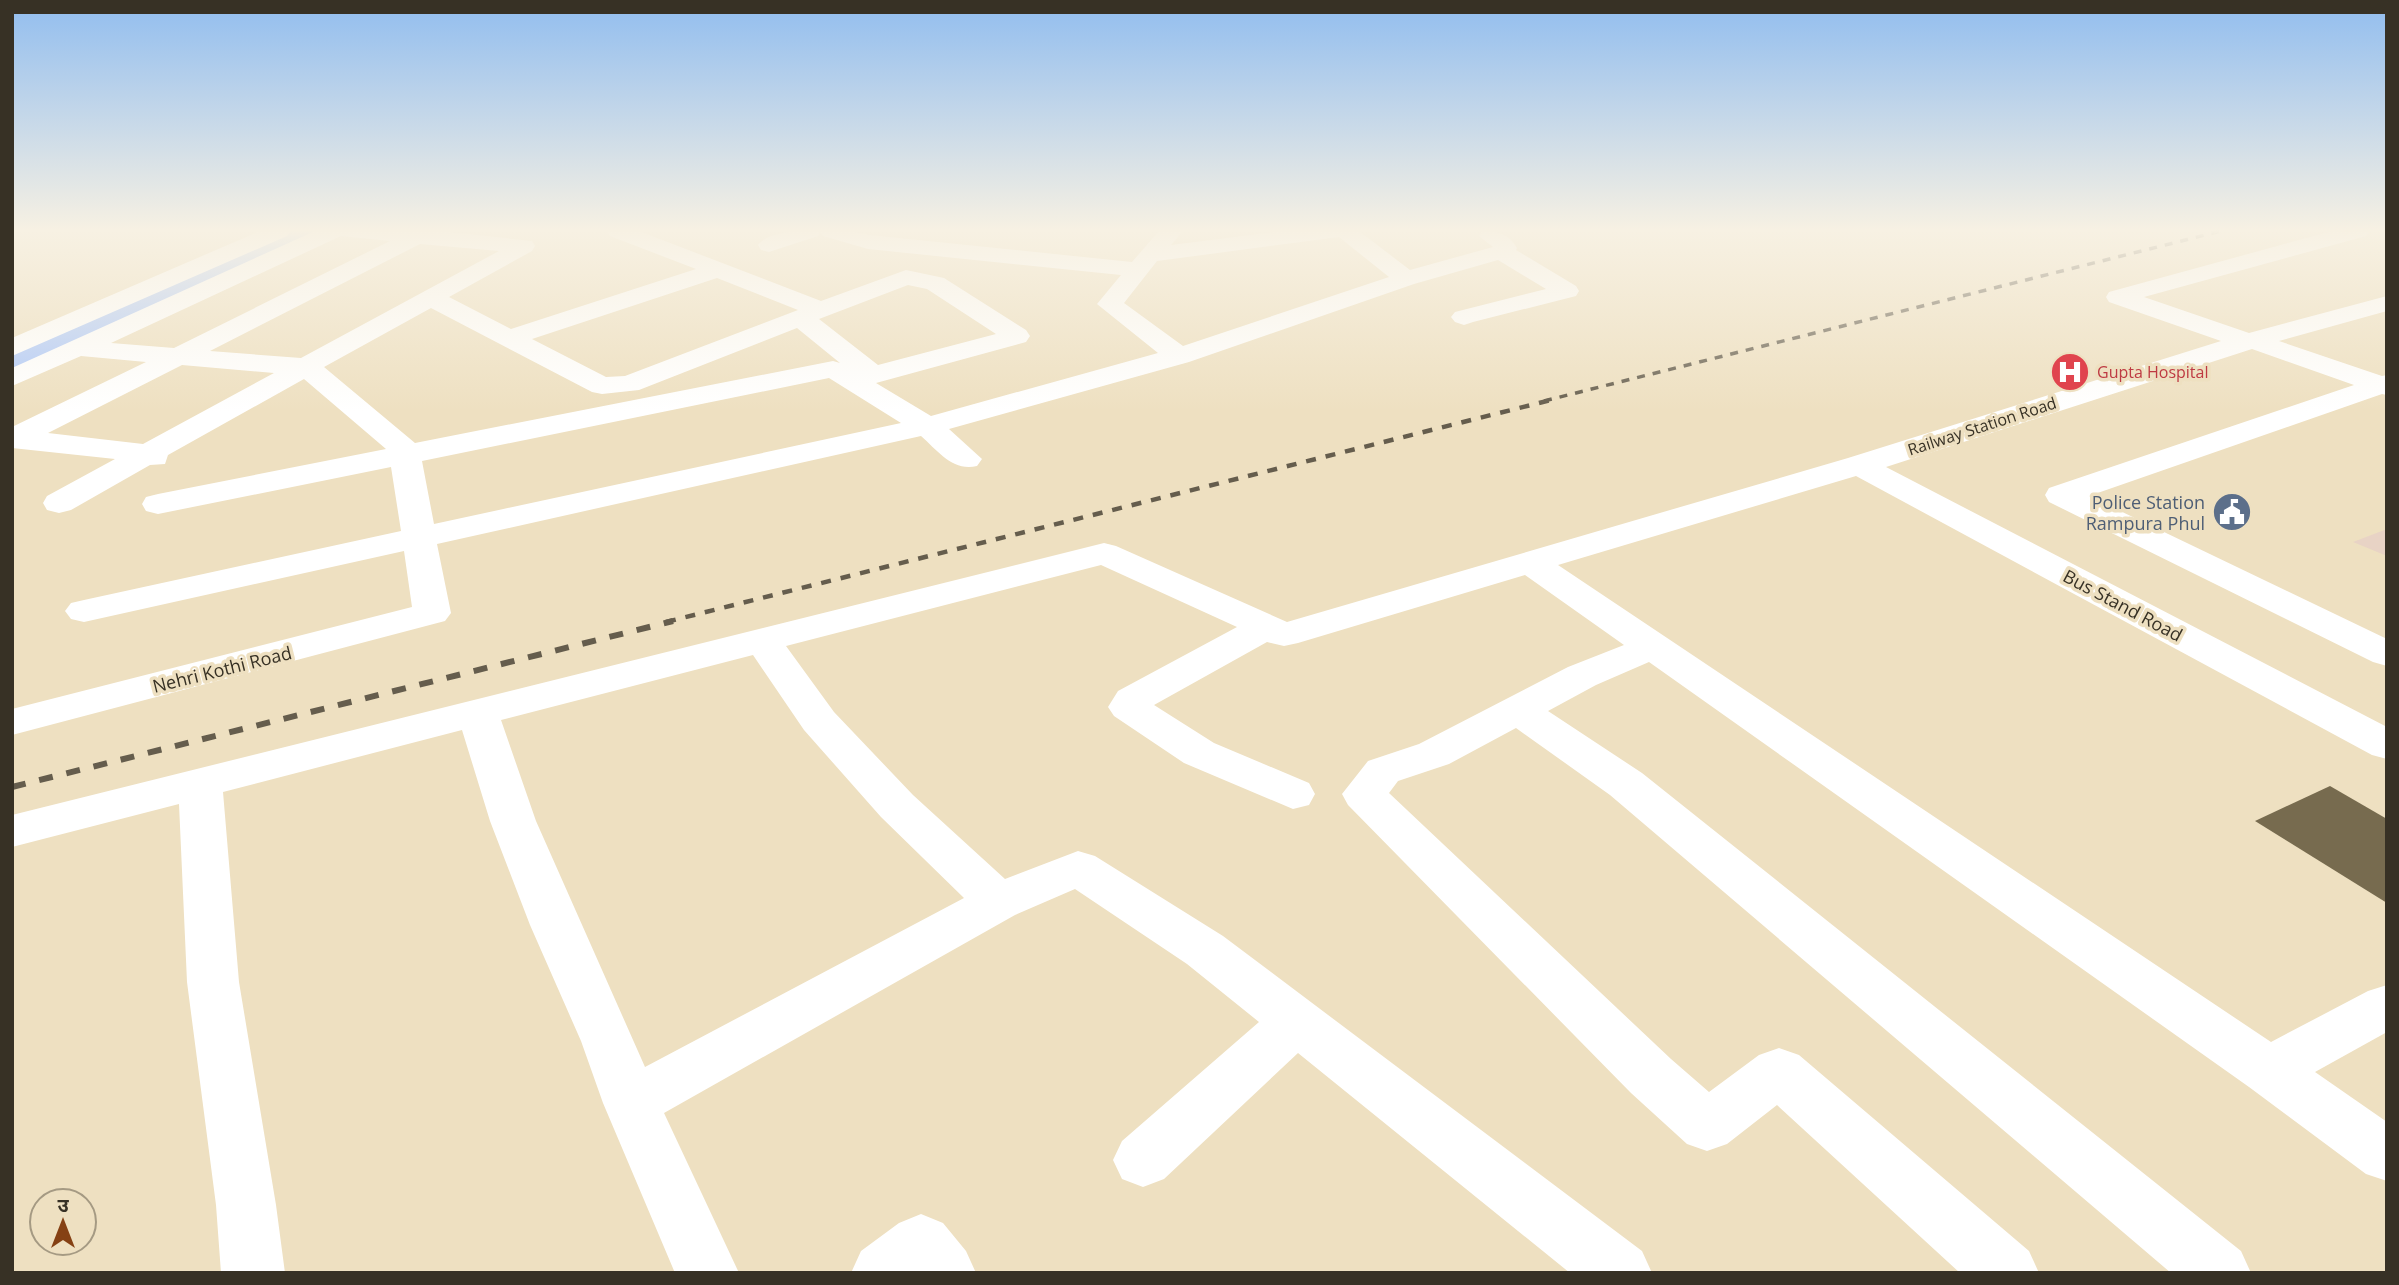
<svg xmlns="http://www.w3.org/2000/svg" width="2399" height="1285" viewBox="0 0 2399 1285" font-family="'Open Sans','Noto Sans Devanagari',sans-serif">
<rect width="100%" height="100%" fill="#eee0c1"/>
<path fill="#e8d3c5" d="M2387,529V556L2353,542Z"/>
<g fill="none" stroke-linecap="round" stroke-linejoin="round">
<path fill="#b0cafa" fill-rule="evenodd" d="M291,231H317L315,235L12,371V355Z"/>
</g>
<path fill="#776b4f" d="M2330,786L2387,819V903L2255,821Z"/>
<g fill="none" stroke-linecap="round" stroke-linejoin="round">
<path fill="#fff" fill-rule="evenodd" d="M315,231H440L532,241L535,246L532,251L449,297L511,329L696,269L610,236L607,231H639L821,301L906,270L944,278L1026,330L1030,336L1026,342L876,383L931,416L1158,353L1097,304L1121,275L868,249L823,236L820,232L818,236L769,252L761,250L758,245C772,225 848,229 870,235L1132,262L1159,231H1183L1171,245L1282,231H1359L1410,270L1493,247L1479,236L1482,231C1498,231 1509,234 1517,248L1516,250L1576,286L1579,291L1576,296L1473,322L1464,325L1455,322L1451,317L1455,312L1546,289L1498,260L1414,284L1189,362L949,429L982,459L977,466C953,472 938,451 921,436L437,544L451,613L445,621L12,735V709L412,607L404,551L84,622L71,619L65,611L71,603L84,600L401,531L391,467L158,514L146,511L142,504L146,497L158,494L386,449L304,379L168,455L165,464L150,465L71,510L59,513L47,510L43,503L47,496L115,459L12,448V427L146,362L81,356L12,386V368ZM341,236L390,241L174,348L111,343ZM1339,237L1389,277L1183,346L1124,303L1157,261ZM420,244L499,251L301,358L210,351ZM717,278L798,310L625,376L606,377L532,339ZM908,285L927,289L996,334L878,365L819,319ZM431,308L592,392L602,394L639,390L797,328L840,363L833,361L415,443L324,367ZM182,365L274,373L143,444L48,433ZM829,378L901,423L434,524L422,461Z
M2332,231H2369L2366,236L2144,297L2249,333L2387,296V311L2279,341L2382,376L2387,375V395L2382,394L2089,496L2387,639V666L2373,662L2049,502L2045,495L2049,488L2354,385L2252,349L1886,467L2387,727V759L2372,755L1856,476L1558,565L2271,1042L2368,991L2387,985V1032L2315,1072L2387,1122V1181L2366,1174L2249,1087L1649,662L1596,685L1548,711L1642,773L2241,1251L2251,1273H2171L1610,795L1516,728L1449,764L1398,781L1389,793L1671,1059L1709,1092L1759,1055L1779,1048L1799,1055L2029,1251L2039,1273H1960L1777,1105L1727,1144L1707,1151L1687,1144L1631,1093L1348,805L1342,794L1368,761L1419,744L1568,667L1624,645L1525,575L1298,643L1284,646L1267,642L1154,705L1214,743L1309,783L1315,794L1309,805L1293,809L1184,763L1114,716L1108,707L1118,691L1237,627L1101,565L786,646L834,712L913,795L1005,879L1078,851L1095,856L1223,936L1642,1251L1652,1273H1570L1298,1053L1164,1179L1143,1187L1122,1179L1113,1160L1122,1141L1259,1022L1187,964L1075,889L1015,915L664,1113L739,1273H675L603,1103L581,1041L530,925L490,821L462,730L223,792L239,982L276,1205L285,1273H221L216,1205L187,982L179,804L12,847V815L1104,543L1116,546L1287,622L1848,458L2221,341L2109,302L2106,297L2109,292ZM753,655L804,730L881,817L964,898L645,1067L536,821L501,720Z
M921,1214L943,1223L966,1251L976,1273H851L861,1251L899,1223Z"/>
<path fill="#fff" fill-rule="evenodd" d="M260,231H290L287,236L12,356V338Z"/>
<path stroke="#655d4d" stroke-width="3.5" stroke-dasharray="8 8" stroke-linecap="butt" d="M1544,401L2221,231"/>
<path stroke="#655d4d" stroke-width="4.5" stroke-dasharray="10 10" stroke-linecap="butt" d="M666,622L1551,400"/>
<path stroke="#655d4d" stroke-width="6" stroke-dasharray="14 14" stroke-linecap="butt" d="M12,787L673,621"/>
</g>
<linearGradient id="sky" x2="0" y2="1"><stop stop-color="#91bdef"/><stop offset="0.56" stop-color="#f7f1e3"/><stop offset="1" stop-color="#f7f1e3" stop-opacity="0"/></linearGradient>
<rect width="2399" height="411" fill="url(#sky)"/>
<defs>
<g id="hospital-disc" transform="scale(2.0125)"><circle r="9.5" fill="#e0444e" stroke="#eee0c1"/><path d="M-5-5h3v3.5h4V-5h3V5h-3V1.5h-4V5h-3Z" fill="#fff"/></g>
<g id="civic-disc" transform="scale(2.0125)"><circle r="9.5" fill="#5c6f8a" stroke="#eee0c1"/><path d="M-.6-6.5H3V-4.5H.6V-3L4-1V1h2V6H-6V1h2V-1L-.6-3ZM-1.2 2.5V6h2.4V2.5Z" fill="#fff"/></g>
</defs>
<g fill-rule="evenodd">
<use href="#hospital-disc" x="2070" y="372"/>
<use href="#civic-disc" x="2232" y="512"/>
</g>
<g text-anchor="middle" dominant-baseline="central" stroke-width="7" stroke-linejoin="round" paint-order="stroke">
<g font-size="16" fill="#be3a42" stroke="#eee0c1" text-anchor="start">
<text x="2097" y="372">Gupta Hospital</text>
</g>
<g font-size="16" fill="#373125" stroke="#eee0c1">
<text transform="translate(1982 426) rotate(-18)">Railway Station Road</text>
</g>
<g font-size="18" fill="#4e5e75" stroke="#eee0c1" text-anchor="end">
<text x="2205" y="502">Police Station<tspan x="2205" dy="21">Rampura Phul</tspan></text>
</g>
<g font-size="18" fill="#373125" stroke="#eee0c1">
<text transform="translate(2123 605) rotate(28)">Bus Stand Road</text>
<text transform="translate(222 669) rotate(-14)">Nehri Kothi Road</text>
</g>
</g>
<rect width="2399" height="1285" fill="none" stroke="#373125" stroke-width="28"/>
<g transform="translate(63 1222)"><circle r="33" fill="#eee0c1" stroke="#a59a83" stroke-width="2"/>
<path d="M0-5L12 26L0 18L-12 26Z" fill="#854114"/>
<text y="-10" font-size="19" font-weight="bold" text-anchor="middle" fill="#373125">उ</text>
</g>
</svg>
